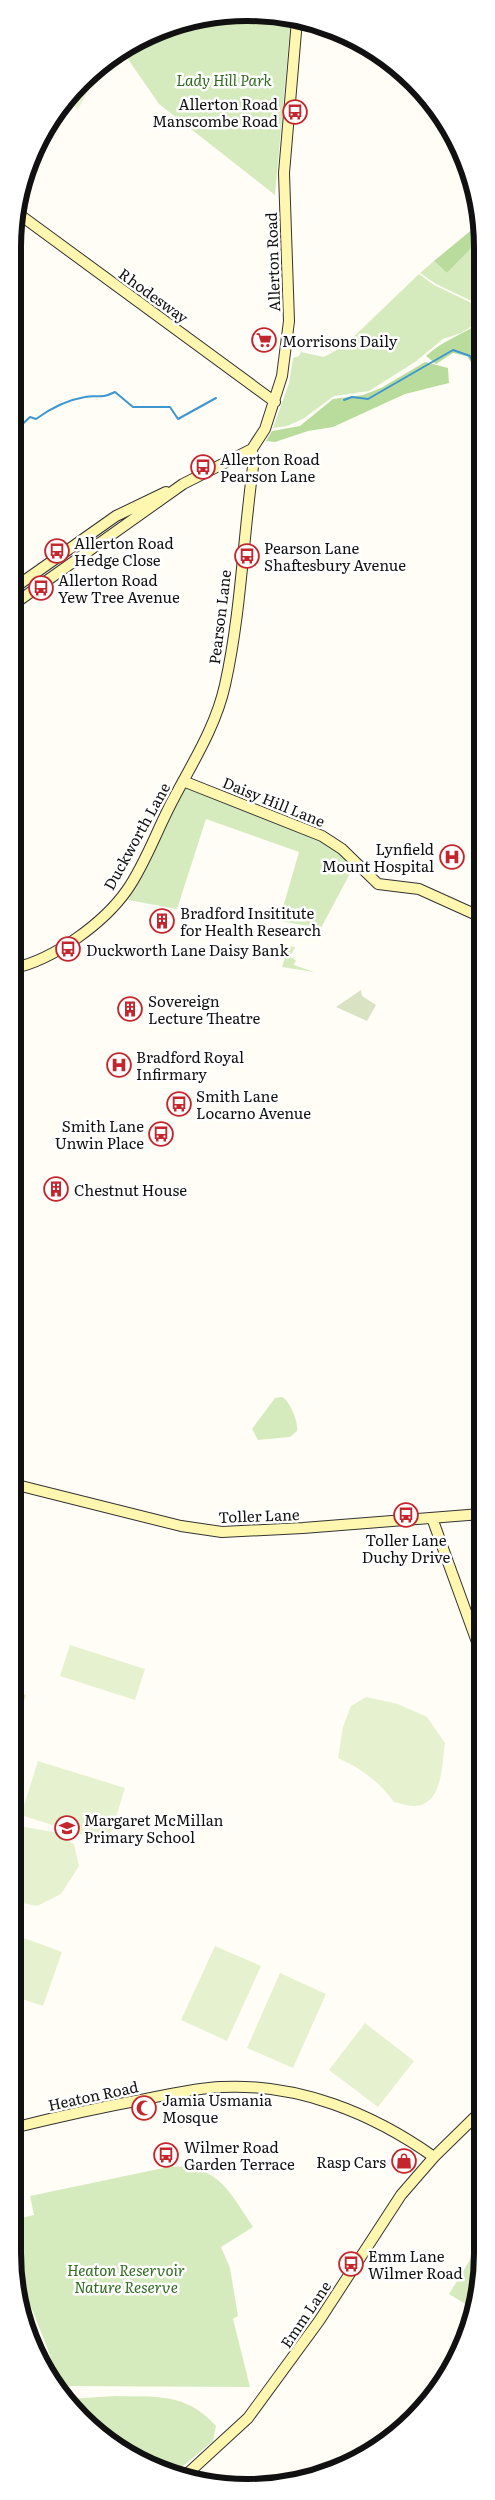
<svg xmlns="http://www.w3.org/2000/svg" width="495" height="2500" viewBox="0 0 495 2500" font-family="Literata,serif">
<rect width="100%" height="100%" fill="#fffdf5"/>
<path fill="#d5ebbd" d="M278,14L291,18L275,195L159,104L123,52L186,21Z
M482,237V306L436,284L420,273L434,261L447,273Z
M419,274L434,285L482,308V320L461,333L443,339L415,362L369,391L334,396L303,419L287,426L273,428L289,383L293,358L299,356L301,352L324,357L344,346Z
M184,784L317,838L337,850L354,866L321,928L279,921L299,852L206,819L177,909L128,900Z
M288,946L295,947L290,957L296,960L294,965L314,972L282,967Z
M282,1397C290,1401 299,1423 297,1431L290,1437L258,1440L252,1429L275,1398Z
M13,1691L26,1695L13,1732Z
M168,2167C217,2163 229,2191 253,2227L221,2247L230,2268L238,2316L233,2319L250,2387L62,2386L16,2268L13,2252V2220L34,2215L30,2196Z
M478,2247L481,2248V2283L472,2308L449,2294Z
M115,2396C155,2397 186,2392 216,2426L213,2441L176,2472L144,2463L81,2418L68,2399Z"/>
<path fill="#b9dc9c" d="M480,223L482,237L447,273L434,261Z
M482,322V357L472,364L467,356L453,353L436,364L426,356C442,341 463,334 482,322Z
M425,362L448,368L449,383L405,394L333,427L308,431L275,442L266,441L272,431L300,426L333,399L363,395L381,388Z"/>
<path fill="#d9e3c4" d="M361,990L362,996L376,1005L367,1021L336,1007Z"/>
<path fill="#e6f2cf" d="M106,60L78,109L68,103L104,61Z
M70,1645L145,1669L135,1700L60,1676Z
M366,1697L398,1704L427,1717L445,1743C442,1763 443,1807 413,1806C407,1806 400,1803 394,1802C379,1782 361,1768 338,1758L343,1727L351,1706Z
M38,1761L125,1788L108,1843L21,1815Z
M20,1826L53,1832L74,1844L79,1866L61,1894L37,1906L13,1901V1830Z
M13,1934L62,1952L43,2006L13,1996Z
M215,1946L261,1966L227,2041L181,2020Z
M280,1973L326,1994L293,2068L247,2048Z
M365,2023L414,2061L378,2107L329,2070Z"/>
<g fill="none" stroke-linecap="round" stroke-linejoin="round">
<path stroke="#3f96cf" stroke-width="2" d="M344,400L352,397L368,399L453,350L470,356L473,362L482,355
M14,432L30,417L36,419C51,408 67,400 85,397C98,394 99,400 115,392L133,407H170L178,419L216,398"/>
<g stroke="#333" stroke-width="12">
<path id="secondary" d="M16,212L275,402
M14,588L116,516L166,492
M14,604L183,484L252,449L265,429L282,376L289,321L284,173L297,20
M183,781L322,836L342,849L378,884L419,889L481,917
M14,968C53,960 104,923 127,890C146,863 158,827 174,798C193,762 216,726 225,685C241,613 243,539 253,467L252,449
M13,1484L181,1526L222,1532L303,1528L481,1514
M432,1518L481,1653
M13,2128C57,2117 102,2107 146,2099C171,2094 196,2088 221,2087C298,2083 372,2113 434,2157
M186,2475L248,2418L319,2321L401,2195L434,2157L481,2111"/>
</g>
<use href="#secondary" stroke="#fff6b0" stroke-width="10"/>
</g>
<defs>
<g id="bus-ring" transform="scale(1.25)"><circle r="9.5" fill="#fff" stroke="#c4262e" stroke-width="1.5"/><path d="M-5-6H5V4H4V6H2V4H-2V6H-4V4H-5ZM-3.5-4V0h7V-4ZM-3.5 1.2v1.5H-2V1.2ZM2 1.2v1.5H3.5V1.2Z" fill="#c4262e"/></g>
<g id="supermarket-ring" transform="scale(1.25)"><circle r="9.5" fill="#fff" stroke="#c4262e" stroke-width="1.5"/><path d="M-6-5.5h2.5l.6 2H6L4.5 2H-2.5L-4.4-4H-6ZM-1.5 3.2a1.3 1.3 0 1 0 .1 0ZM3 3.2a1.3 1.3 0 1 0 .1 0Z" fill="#c4262e"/></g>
<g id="hospital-ring" transform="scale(1.25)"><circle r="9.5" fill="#fff" stroke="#c4262e" stroke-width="1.5"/><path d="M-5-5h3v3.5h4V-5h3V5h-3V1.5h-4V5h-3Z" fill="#c4262e"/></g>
<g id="building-ring" transform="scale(1.25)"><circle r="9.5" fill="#fff" stroke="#c4262e" stroke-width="1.5"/><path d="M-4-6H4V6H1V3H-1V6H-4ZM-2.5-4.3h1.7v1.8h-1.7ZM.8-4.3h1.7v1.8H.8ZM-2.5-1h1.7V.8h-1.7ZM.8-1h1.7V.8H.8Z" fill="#c4262e"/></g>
<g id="school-ring" transform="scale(1.25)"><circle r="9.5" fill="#fff" stroke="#c4262e" stroke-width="1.5"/><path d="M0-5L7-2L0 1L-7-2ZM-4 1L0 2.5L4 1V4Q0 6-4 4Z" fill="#c4262e"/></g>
<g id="mosque-ring" transform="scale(1.25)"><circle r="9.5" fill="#fff" stroke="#c4262e" stroke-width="1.5"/><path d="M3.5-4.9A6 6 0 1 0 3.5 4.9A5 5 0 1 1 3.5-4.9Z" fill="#c4262e"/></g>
<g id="shop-ring" transform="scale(1.25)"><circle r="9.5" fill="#fff" stroke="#c4262e" stroke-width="1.5"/><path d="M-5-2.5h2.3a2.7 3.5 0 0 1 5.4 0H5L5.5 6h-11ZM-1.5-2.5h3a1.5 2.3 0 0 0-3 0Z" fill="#c4262e"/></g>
</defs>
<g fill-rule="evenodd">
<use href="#bus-ring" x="295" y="112"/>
<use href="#supermarket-ring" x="264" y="340"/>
<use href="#bus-ring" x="203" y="467"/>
<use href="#bus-ring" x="57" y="551"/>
<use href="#bus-ring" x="247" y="556"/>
<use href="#bus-ring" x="41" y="588"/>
<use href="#hospital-ring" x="452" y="857"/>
<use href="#building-ring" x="162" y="921"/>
<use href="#bus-ring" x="68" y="949"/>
<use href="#building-ring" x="130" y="1009"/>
<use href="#hospital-ring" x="119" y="1065"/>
<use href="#bus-ring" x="179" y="1104"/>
<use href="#bus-ring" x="161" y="1134"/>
<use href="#building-ring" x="56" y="1189"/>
<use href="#bus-ring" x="406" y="1515"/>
<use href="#school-ring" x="67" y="1828"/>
<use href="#mosque-ring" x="144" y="2108"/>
<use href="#bus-ring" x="166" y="2155"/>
<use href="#shop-ring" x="404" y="2161"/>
<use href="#bus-ring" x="351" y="2264"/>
</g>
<g text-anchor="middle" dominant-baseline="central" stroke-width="5" stroke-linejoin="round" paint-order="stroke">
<g font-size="15" font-style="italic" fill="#2f6b1f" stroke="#fff">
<text x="224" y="79">Lady Hill Park</text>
<text x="126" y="2269">Heaton Reservoir<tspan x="126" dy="17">Nature Reserve</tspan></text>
</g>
<g font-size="15" fill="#111" stroke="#fff" text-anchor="start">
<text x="278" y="103" text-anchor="end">Allerton Road<tspan x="278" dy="17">Manscombe Road</tspan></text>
<text x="282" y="340">Morrisons Daily</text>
<text x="220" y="458">Allerton Road<tspan x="220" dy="17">Pearson Lane</tspan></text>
<text x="74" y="542">Allerton Road<tspan x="74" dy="17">Hedge Close</tspan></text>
<text x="264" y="547">Pearson Lane<tspan x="264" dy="17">Shaftesbury Avenue</tspan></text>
<text x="58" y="579">Allerton Road<tspan x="58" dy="17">Yew Tree Avenue</tspan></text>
<text x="434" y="848" text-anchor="end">Lynfield<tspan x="434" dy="17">Mount Hospital</tspan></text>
<text x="180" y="912">Bradford Insititute<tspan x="180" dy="17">for Health Research</tspan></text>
<text x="86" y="949">Duckworth Lane Daisy Bank</text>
<text x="148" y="1000">Sovereign<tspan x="148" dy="17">Lecture Theatre</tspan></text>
<text x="136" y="1056">Bradford Royal<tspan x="136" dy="17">Infirmary</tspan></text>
<text x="196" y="1095">Smith Lane<tspan x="196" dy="17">Locarno Avenue</tspan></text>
<text x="144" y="1125" text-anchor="end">Smith Lane<tspan x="144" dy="17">Unwin Place</tspan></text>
<text x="74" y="1189">Chestnut House</text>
<text x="406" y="1539" text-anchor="middle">Toller Lane<tspan x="406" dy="17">Duchy Drive</tspan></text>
<text x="84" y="1819">Margaret McMillan<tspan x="84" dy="17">Primary School</tspan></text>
<text x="162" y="2099">Jamia Usmania<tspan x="162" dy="17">Mosque</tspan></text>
<text x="184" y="2146">Wilmer Road<tspan x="184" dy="17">Garden Terrace</tspan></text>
<text x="386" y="2161" text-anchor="end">Rasp Cars</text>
<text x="368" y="2255">Emm Lane<tspan x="368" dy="17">Wilmer Road</tspan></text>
</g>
<g font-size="15" fill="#111" stroke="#fff">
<text transform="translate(272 262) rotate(-92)">Allerton Road</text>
<text transform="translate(154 295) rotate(36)">Rhodesway</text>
<text transform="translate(219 617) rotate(-83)">Pearson Lane</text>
<text transform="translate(274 801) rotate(22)">Daisy Hill Lane</text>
<text transform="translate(136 836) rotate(-61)">Duckworth Lane</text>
<text transform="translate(259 1515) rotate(-2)">Toller Lane</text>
<text transform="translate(93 2095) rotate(-12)">Heaton Road</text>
<text transform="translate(305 2314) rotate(-56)">Emm Lane</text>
</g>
</g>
<path d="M0 0H495V2500H0ZM247 21H248A226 226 0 0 1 474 247V2253A226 226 0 0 1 248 2479H247A226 226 0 0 1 21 2253V247A226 226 0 0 1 247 21Z" fill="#fff" fill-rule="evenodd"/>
<path fill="none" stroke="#111" stroke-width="6" d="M247 21H248A226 226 0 0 1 474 247V2253A226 226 0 0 1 248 2479H247A226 226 0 0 1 21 2253V247A226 226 0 0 1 247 21Z"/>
</svg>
